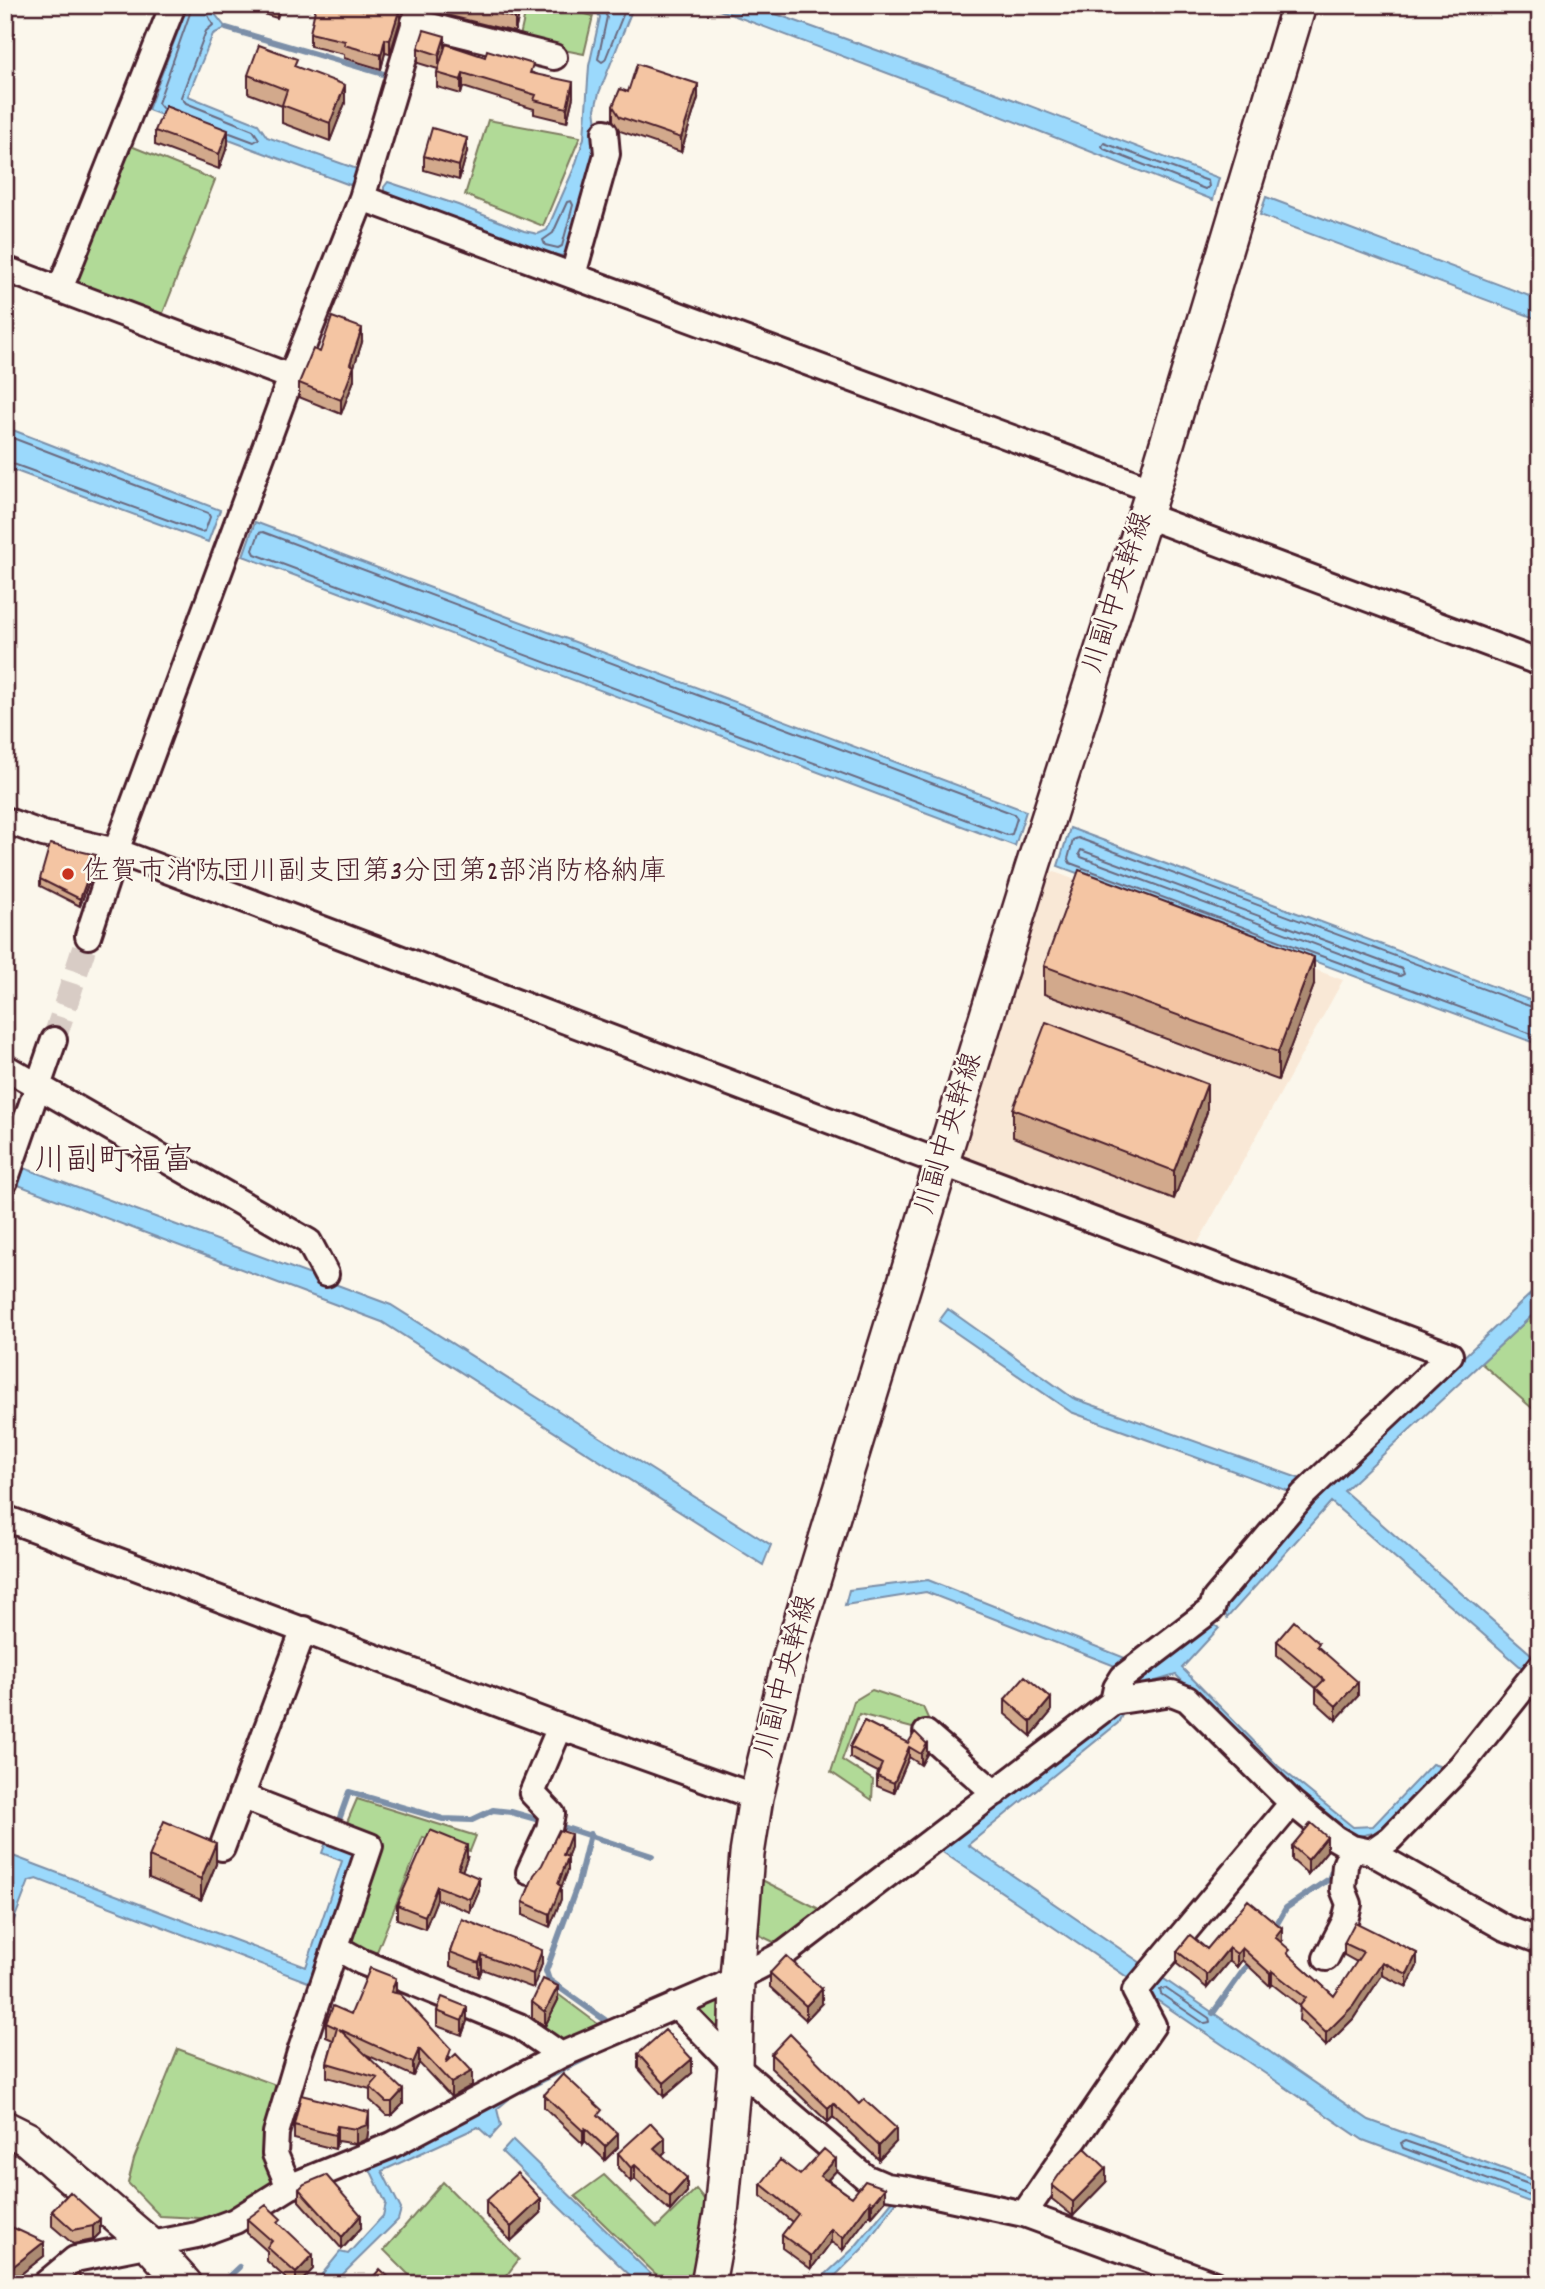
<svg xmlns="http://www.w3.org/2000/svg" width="1545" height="2289" viewBox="0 0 1545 2289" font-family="Dekko,'Klee One',sans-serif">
<rect width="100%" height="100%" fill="#fbf7ec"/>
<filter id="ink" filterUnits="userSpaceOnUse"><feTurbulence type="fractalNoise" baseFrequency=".0143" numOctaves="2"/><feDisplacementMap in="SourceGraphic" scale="14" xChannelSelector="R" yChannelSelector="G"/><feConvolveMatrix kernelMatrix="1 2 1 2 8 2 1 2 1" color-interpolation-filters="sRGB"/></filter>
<g filter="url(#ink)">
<path fill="#f9e8d6" d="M1049,870L1343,980L1195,1248L957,1159Z"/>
<path fill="#b1da97" stroke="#7e7c61" stroke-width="2" d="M527,5H553L593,16L584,54L519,41Z
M488,120L580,137L543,226L465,195Z
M126,144L215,180L161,318L71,283Z
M1540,1308V1398L1533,1409L1481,1363Z
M872,1690L923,1707L935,1734L859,1714L842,1760L873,1780L872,1800L831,1772L854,1701Z
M357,1799L476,1836L470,1851L423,1837L374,1959L352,1949L353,1913L379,1842L345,1827Z
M762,1880L823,1911L780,1945L755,1933Z
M547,1986L598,2024L562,2042L530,2025Z
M723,1993L721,2039L693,2005Z
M178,2049L284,2088L278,2184L218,2219L160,2216L128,2183L134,2159Z
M604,2175L657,2227L696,2189L705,2200L693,2284H666L575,2196Z
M443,2182L519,2259L500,2284H418L384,2250Z"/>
<path fill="#9bd9fc" stroke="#7b8fa8" stroke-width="2" d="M188,5H216L215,14L226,28L213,34L188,96L258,124L267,137L357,169L358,177L350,185L148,110Z
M585,5H634L599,93L595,109L597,123L594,158L568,249L562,256L537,250L384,193V187L388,182L458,205L524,231L538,234L547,230L575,166L584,138L589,66L600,17L594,8Z
M706,5H751L991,91L1219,178L1213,200L983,109Z
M1266,197L1540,300V320L1260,215Z
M5,427L220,510L208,542L5,467Z
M255,522L1026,811L1015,846L243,556Z
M1070,828L1540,1004V1045L1058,866Z
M24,1168L391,1305L771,1545L763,1565L382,1322L18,1185Z
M1540,1285V1308L1344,1491L1532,1655L1522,1668L1331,1502L1227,1618L1221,1605L1320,1492Z
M948,1309L1073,1398L1304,1480L1294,1493L1071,1412L939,1321Z
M928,1580L1125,1658L1120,1668L926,1592L845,1605L849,1590Z
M1209,1622L1219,1628L1182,1668L1278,1766L1353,1827L1373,1826L1432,1764L1439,1766L1437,1774L1383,1831L1359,1836L1347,1835L1271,1770L1176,1675L1129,1689L1127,1685Z
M1113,1713H1123L1118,1723L968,1845L1141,1963L1130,1979L941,1851Z
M326,1842L356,1854L313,1984L37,1879L29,1881L5,1943V1891L10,1878L5,1875V1853L306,1967L342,1861L322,1853Z
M1161,1977L1369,2120L1540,2182V2206L1363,2140L1148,1994Z
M505,2096L509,2099L497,2109L501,2126L490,2138L478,2127L382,2171L401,2209L398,2220L333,2284H314L340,2252L348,2254L383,2216L386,2203L368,2165Z
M513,2140L661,2284H639L502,2152Z
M894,2199L897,2201L863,2248L827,2284H815L854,2248Z"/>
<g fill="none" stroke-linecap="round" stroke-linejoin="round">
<path stroke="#6a697f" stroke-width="2" d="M209,5L208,15L213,25L206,31L181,97L186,103L253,130L259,139L254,142L230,133
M601,5L607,17L598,59L602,62L605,60L627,5
M162,108L158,103L193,5
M1104,143L1208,181L1209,187L1205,189L1104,149L1102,146Z
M571,201L573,205L562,246L558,248L545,245L543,240L553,233L567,202Z
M5,435L208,513L210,517L205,531L201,532L5,461
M263,532L1014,814L1017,818L1012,834L1007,835L255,554L253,550L259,533Z
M1081,850L1402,969L1404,974L1400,976L1081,857L1079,854Z
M1540,1010L1078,838L1073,840L1068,859L1070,863L1540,1037
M1165,1988L1209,2018L1210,2023L1205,2024L1161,1994L1160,1990Z
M1540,2188L1405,2141L1401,2143L1403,2148L1540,2199"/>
<path stroke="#7b8fa8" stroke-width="6" d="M226,28L387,75
M339,1820L349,1792L443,1819L472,1820L493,1810L511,1812L543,1821
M554,1824L652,1856
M590,1834L578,1883L546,1971L549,1980L605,2020
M1274,1929L1286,1908L1329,1879L1334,1866
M1213,2013L1251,1960
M522,2090L592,2055
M221,2284L239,2267"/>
<path stroke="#d8ccc5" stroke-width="24" stroke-dasharray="24 12" stroke-linecap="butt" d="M54,1040L88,936"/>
<g stroke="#4a1f2b" stroke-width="30">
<path id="street" d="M414,22L554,57
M362,198L1153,490
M5,269L291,377
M573,275L607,154L605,132
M60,289L173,5
M1144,515L1540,663
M5,820L43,834L116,851L1450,1355L1303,1495L1215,1599L1212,1609L1123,1677L1116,1688L1113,1702
M88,936L116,851L291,377L362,198L420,5
M5,1067L309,1242L326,1274
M5,1181L54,1040
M5,1518L560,1727L756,1797
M926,1733L995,1793
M241,1796L370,1846L300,2052L276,2133L275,2154L289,2187
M222,1848L304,1629
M1371,1852L1390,1839L1461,1766L1540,1667
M529,1872L549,1829L552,1814L532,1793L560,1727
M337,1948L362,1962L519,2026L561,2055
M1326,1958L1345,1921L1349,1904L1343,1889L1345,1865L1352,1848
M676,2005L735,2066L865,2177L886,2186L908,2189L1024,2214L1215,2284
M1024,2214L1153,2025L1135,1991L1292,1803
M45,2284L75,2259L197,2235L235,2221L289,2187L392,2145L561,2055L722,1986L785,1953L1113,1702L1172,1693L1187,1699L1292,1803L1335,1838L1352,1848L1371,1852L1505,1928L1540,1941"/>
</g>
<g stroke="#4a1f2b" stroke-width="38">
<path id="secondary" d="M5,2128L27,2139L149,2244L185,2284
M708,2284L721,2213L735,2066L737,1979L747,1854L756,1797L791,1653L1031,872L1153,490L1299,5"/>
</g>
<use href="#street" stroke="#fbf7ec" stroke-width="24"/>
<use href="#secondary" stroke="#fbf7ec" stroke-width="33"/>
</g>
<path fill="#d2a98c" stroke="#4a1f2b" stroke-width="2" d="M233,5H281L277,18Z
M434,5H520V9L515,32L434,12Z
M400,21L390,54L385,53L381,69L344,58V54L310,46V33Z
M445,47L533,73L573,97L567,122L534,114V109L463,87L461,94L437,87V73L438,69L418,63V48Z
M297,68L345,103L330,141L282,123V106L248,93V75Z
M628,92L698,98L681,152L620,131L613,120V106Z
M155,131L228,144L219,169L155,145Z
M467,152L459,180L424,170V156Z
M362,342L354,366V380L341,414L299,397V383L320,352Z
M96,862L80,906L40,886V879Z
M1044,966L1314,985L1278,1080L1044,994Z
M1013,1109L1207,1112L1174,1199L1013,1137Z
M1277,1641L1319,1648L1358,1696L1336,1720L1316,1702V1688L1277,1655Z
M1005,1699L1051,1712L1031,1736L1005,1714Z
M864,1721L927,1754L921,1765L909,1757L894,1793L877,1786V1776L878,1772L850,1758V1747Z
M1292,1846L1327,1851L1308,1874L1292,1860Z
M571,1847L567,1857L568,1870L561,1888V1899L550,1927L523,1915V1902Z
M149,1857L216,1864L201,1900L149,1878Z
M467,1858L462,1871L479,1891L470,1912L437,1899L425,1929L397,1919V1905Z
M462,1919L542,1964L533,1988L482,1969L479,1977L450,1966V1952Z
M1282,1941L1281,1942L1290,1956L1334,1996L1357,1962L1344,1955V1943L1417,1966L1407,1987L1382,1975L1353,2019L1326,2046L1299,2020L1300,2006L1272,1984L1270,1986L1242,1960L1237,1967L1229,1961L1207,1988L1177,1964V1951L1207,1949Z
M770,1973L822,2003L806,2020L770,1987Z
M396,1993L472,2085L451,2097L419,2063L413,2076L367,2055L403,2104L392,2115H386L370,2100V2089L327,2077V2063L333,2040L326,2037V2023L351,2014Z
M558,2000L545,2026L532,2017V2002Z
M437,2011L467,2021L462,2035L437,2026Z
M638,2054L692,2073L664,2097L638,2068Z
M771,2054L896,2142L879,2160L833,2117L828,2122L771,2068Z
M544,2095L602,2118L618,2147L605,2160L585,2141L583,2144L544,2107Z
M294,2125L369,2126L367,2139L356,2144L337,2141L335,2149L294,2139Z
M665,2152L662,2155L687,2192L670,2211L635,2179L631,2182L618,2168V2153Z
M836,2171L828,2180L852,2197L885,2201L872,2216L870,2214L843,2250L831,2242L811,2269L782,2248V2235L792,2222L761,2196V2184L800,2175Z
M1106,2182L1073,2216L1052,2199V2185Z
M299,2189L361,2228L342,2249L299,2201Z
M70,2192L100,2233L93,2240L73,2244L52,2226V2211Z
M486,2201L541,2213L511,2241L486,2215Z
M247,2219L281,2225L313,2269L299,2284H292L267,2261V2251L247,2233Z
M5,2224L44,2256L15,2279L18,2284H5Z"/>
<path fill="#ab8a72" stroke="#4a1f2b" stroke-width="2" d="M277,5H281L277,18Z
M518,5H520V9L515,32V18Z
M400,8V21L390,54V40Z
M445,36V50L439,69V55Z
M385,39V53L381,69V55Z
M463,73V87L461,94V80Z
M573,82V97L567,122V108Z
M698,84V98L681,152V138Z
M345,85V103L330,141V123Z
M228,130V144L219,169V154Z
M467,138V152L459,180V166Z
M362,328V342L354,367V366V380L341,414V400L350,364Z
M96,855V862L80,906V899Z
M1314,957V985L1278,1080V1052Z
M1207,1084V1112L1174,1199V1171Z
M1358,1682V1696L1336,1720V1706Z
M1051,1698V1712L1031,1736V1722Z
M927,1744V1754L921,1765V1754Z
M909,1747V1757L894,1793V1783Z
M571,1834V1847L563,1868V1855Z
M1327,1837V1851L1308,1874V1860Z
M216,1843V1864L201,1900V1879Z
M467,1845V1858L458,1882V1869Z
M568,1857V1870L561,1888V1899L550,1927V1914L558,1884Z
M479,1878V1891L470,1912V1899Z
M437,1886V1899L425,1929V1916Z
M1282,1928V1941L1275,1950V1937Z
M1229,1948V1961L1207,1988V1975Z
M1242,1948V1960L1237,1967V1954Z
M542,1950V1964L533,1988V1974Z
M1417,1953V1966L1407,1987V1974Z
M482,1955V1969L479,1977V1963Z
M1382,1962V1975L1353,2019L1326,2046V2033Z
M1272,1971V1984L1270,1986V1973Z
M396,1978V1992L391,2005V1992Z
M558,1986V2000L545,2026V2012Z
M822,1989V2003L806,2020V2006Z
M467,2007V2021L462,2035V2021Z
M419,2049V2063L413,2076V2063Z
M692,2059V2073L664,2097V2083Z
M472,2071V2085L451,2097V2083Z
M403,2090V2104L392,2115V2102Z
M833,2103V2117L828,2122V2108Z
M369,2112V2126L367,2139L356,2144V2129Z
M337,2126V2141L335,2149V2135Z
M585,2128V2141L583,2144V2131Z
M896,2128V2142L879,2160V2146Z
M618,2134V2147L605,2160V2147Z
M665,2138V2152L654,2162V2148Z
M836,2159V2171L820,2188V2176Z
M635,2165V2179L631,2182V2168Z
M1106,2168V2182L1073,2216V2202Z
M687,2178V2192L670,2211V2197Z
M885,2188V2201L872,2216V2204Z
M541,2199V2213L511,2241V2227Z
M870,2201V2214L843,2250V2238Z
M361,2215V2228L342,2249V2237Z
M100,2219V2233L93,2240V2226Z
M831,2229V2242L811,2269V2256Z
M44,2242V2256L12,2281L10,2269Z
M313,2255V2269L299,2284H296V2273Z"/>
<path fill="#f4c5a3" stroke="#4a1f2b" stroke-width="2" d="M316,5H342L363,10L365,5H395L400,8L390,40L385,39L381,55L344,45L345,41L310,33Z
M465,5H518L515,18Z
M424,30L445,36L439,55L418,48Z
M446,44L485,57L487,50L533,64L530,73L573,82L567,108L534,100L536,95L463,73L461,80L437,73Z
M259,45L297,59L294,66L345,85L330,123L282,105L287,90L248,75Z
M637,64L698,84L681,138L620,117L613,106L620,89L628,92Z
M165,106L228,130L219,154L155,131Z
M432,128L467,138L459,166L424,156Z
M332,317L362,328L350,364L354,366L341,400L299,383L313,349L320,352Z
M50,844L96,855L80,899L40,879Z
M1079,870L1314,957L1278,1052L1044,966Z
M1046,1022L1207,1084L1174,1171L1013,1109Z
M1294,1621L1319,1643L1317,1646L1358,1682L1336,1706L1316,1688L1324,1680L1277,1641Z
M1025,1676L1051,1698L1031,1722L1005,1699Z
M864,1721L908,1743L915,1732L927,1744L921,1754L909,1747L894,1783L877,1776L882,1764L850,1747Z
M164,1821L216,1843L201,1879L149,1857Z
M1311,1823L1327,1837L1308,1860L1292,1846Z
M430,1830L467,1845L458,1869L479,1878L470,1899L437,1886L425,1916L397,1905Z
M559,1830L571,1834L563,1855L568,1857L558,1884L561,1886L550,1914L523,1902L534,1875L542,1865Z
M1248,1900L1282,1928L1275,1937L1290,1950L1287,1953L1334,1996L1363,1952L1344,1943L1355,1922L1417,1953L1407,1974L1382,1962L1353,2006L1326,2033L1299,2007L1306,1998L1272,1971L1270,1973L1242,1948L1237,1954L1229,1948L1207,1975L1177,1951L1190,1935L1207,1949Z
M462,1919L542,1950L533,1974L482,1955L479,1963L450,1952Z
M786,1956L822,1989L806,2006L770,1973Z
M370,1968L396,1978L391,1992L400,1994L451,2049L446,2063L456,2054L472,2071L451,2083L419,2049L413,2063L339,2029L403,2090L392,2102H386L370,2087L378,2078L327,2063L337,2028L326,2023L333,2006L351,2014Z
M543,1979L558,1986L545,2012L532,2002Z
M442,1997L467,2007L462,2021L437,2011Z
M665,2030L692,2059L664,2083L638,2054Z
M790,2034L859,2104L864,2099L896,2128L879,2146L833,2103L828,2108L771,2054Z
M563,2074L602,2110L598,2115L618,2134L605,2147L585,2128L583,2131L544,2095Z
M301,2095L369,2112L367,2125L356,2129L337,2126L335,2135L294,2125Z
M651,2123L665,2138L654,2148L687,2178L670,2197L635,2165L631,2168L618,2153Z
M1085,2148L1106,2168L1073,2202L1052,2185L1061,2172Z
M824,2149L836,2159L820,2176L852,2197L865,2181L885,2188L872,2204L870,2201L843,2238L831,2229L811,2256L782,2235L798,2214L761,2184L780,2160L800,2175Z
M517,2173L541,2199L511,2227L486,2201Z
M326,2175L361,2215L342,2237L299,2189L304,2184Z
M70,2192L100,2219L93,2226L73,2230L52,2211Z
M266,2205L281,2219L278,2222L313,2255L296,2273L267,2247L272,2241L247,2219Z
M5,2224L44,2242L10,2269L18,2284L5,2278Z
M380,2269L396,2284H367Z
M78,2274L85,2284H63Z"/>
</g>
<circle fill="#c8321e" stroke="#fbf7ec" stroke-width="2.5" cx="68" cy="874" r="7"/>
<g text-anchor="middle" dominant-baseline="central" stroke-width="5" stroke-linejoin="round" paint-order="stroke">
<g font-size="28" fill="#4a1f2b" stroke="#fbf7ec">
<text transform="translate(1120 593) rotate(-72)">川副中央幹線</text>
<text transform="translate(951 1134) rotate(-73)">川副中央幹線</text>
<text transform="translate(788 1677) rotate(-75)">川副中央幹線</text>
</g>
<g font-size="28" fill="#4a1f2b" stroke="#fbf7ec" text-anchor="start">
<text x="82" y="874">佐賀市消防団川副支団第3分団第2部消防格納庫</text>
</g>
<g font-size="32" fill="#4a1f2b" stroke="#fbf7ec">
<text x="114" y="1163">川副町福富</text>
</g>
</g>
<rect width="1545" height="2289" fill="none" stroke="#fbf7ec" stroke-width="28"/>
<rect x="14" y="14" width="1517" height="2261" fill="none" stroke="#4a1f2b" stroke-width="2.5" filter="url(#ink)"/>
</svg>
